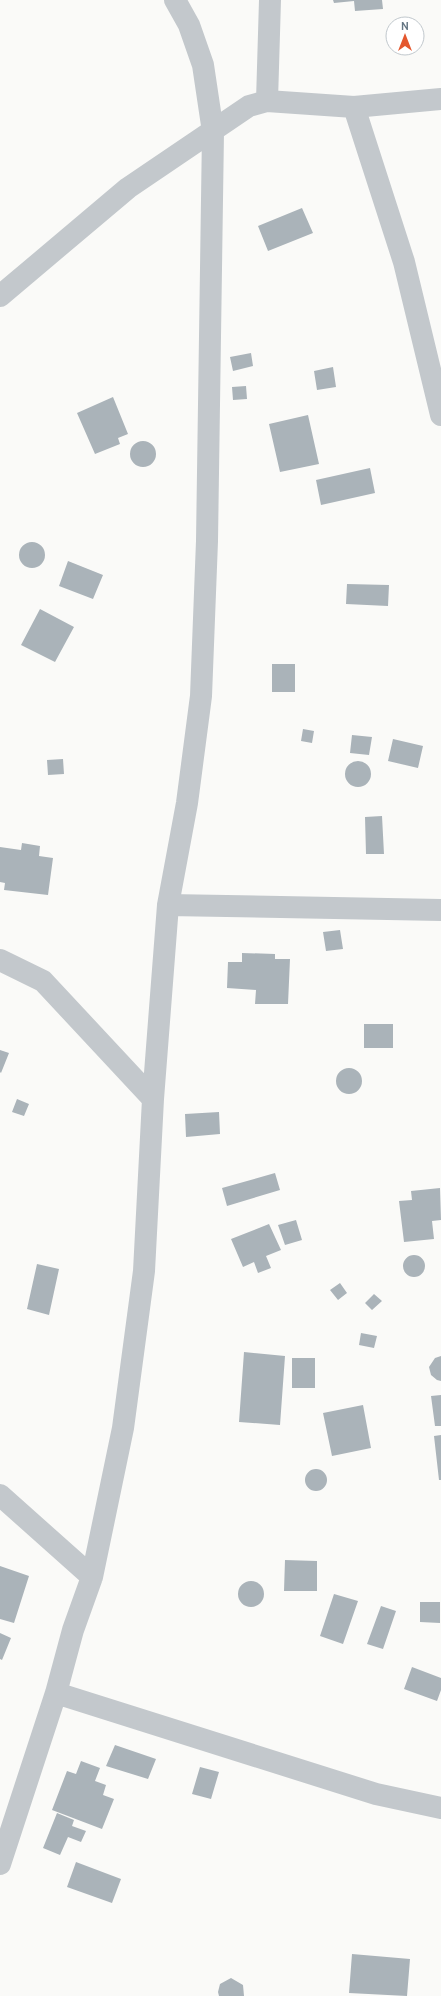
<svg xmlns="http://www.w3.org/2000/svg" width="441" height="1996" viewBox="0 0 441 1996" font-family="Cabin,sans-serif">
<rect width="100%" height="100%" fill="#fafaf8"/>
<path fill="#aab3b9" d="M333,0H382L383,9L355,11L354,1L334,3Z
M302,208L313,233L268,251L258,226Z
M251,353L253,366L233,371L230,357Z
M333,367L336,387L317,390L314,371Z
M246,386L247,399L233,400L232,387Z
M113,397L128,434L118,438L120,444L95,454L77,413Z
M308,415L319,464L280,472L269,424Z
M130 454a13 13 0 1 1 26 0a13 13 0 1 1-26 0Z
M370,468L375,493L321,505L316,480Z
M19 555a13 13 0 1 1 26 0a13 13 0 1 1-26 0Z
M68,561L103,575L93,599L59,586Z
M347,584L389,585L388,606L346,604Z
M40,609L74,627L55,662L21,645Z
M272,664H295V692H272Z
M303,729L314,731L312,743L301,741Z
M352,735L372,737L369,755L350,753Z
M393,739L423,746L418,768L388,761Z
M63,759L64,774L48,775L47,760Z
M345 774a13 13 0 1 1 26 0a13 13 0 1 1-26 0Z
M382,816L384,854H366L365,817Z
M22,843L40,846L39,856L53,858L48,895L4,890L5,883L0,882V847L21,850Z
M340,930L343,949L326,951L323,932Z
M242,953L275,954V959H290L288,1004H255L256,990L227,988L228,962H242Z
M364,1024H393V1048H364Z
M0,1050L9,1053L1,1073L0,1072Z
M336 1081a13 13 0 1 1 26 0a13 13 0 1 1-26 0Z
M17,1099L29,1104L24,1116L12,1112Z
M219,1112L220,1134L186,1137L185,1114Z
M275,1173L280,1190L227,1206L222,1188Z
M440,1188L441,1220L432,1221L434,1239L404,1242L399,1201L412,1200L411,1191Z
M296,1220L302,1240L285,1245L278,1225Z
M269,1224L281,1250L266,1256L271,1268L258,1273L254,1262L243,1267L231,1239Z
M403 1266a11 11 0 1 1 22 0a11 11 0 1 1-22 0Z
M37,1264L59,1269L49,1315L27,1309Z
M340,1283L347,1293L338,1300L330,1290Z
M374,1294L382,1301L372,1310L365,1303Z
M361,1333L377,1336L374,1348L359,1345Z
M244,1352L285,1356L280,1425L239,1422Z
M441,1356V1381L437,1380L431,1375L429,1367L435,1358Z
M292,1358H315V1388H292Z
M441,1395V1426H435L431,1396Z
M363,1405L371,1448L332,1456L323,1413Z
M441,1435V1480H439L434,1436Z
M305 1480a11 11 0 1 1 22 0a11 11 0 1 1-22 0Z
M285,1560L317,1561V1591H284Z
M0,1566L29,1576L14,1623L0,1619Z
M238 1594a13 13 0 1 1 26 0a13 13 0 1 1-26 0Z
M334,1594L358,1601L343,1644L320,1636Z
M420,1602H440V1623L420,1622Z
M381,1606L396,1611L383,1649L367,1644Z
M0,1633L11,1638L2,1660L0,1659Z
M412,1667L441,1678V1690L437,1701L404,1689Z
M115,1745L156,1759L148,1779L106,1766Z
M81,1761L100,1768L95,1781L106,1785L103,1795L114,1799L102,1829L52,1810L67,1771L76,1774Z
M200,1767L219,1772L211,1799L192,1794Z
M57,1813L74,1820L72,1826L86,1831L81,1842L68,1837L60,1855L43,1848Z
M76,1862L121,1879L112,1903L67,1887Z
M352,1954L410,1959L407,1996L349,1993Z
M231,1978L243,1985L244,1996H219L218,1992L220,1984Z"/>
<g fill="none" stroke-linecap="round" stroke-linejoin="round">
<path stroke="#c3c8cc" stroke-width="22" d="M267,101L270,0
M354,107L404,262L441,415
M0,296L128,188L249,106L267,101L354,107L441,99
M168,905L441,910
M0,960L43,981L153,1099
M0,1495L92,1577
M56,1693L376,1794L441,1808
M0,1864L56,1693L73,1630L92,1577L123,1428L144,1271L153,1099L168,905L187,803L201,696L207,541L213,132L203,65L189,25L175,0"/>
</g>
<g transform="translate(405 36)"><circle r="19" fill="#ffffff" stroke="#c1c8cd"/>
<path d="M0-3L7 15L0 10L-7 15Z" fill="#e4572e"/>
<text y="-6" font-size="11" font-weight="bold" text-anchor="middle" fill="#657683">N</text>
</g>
</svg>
